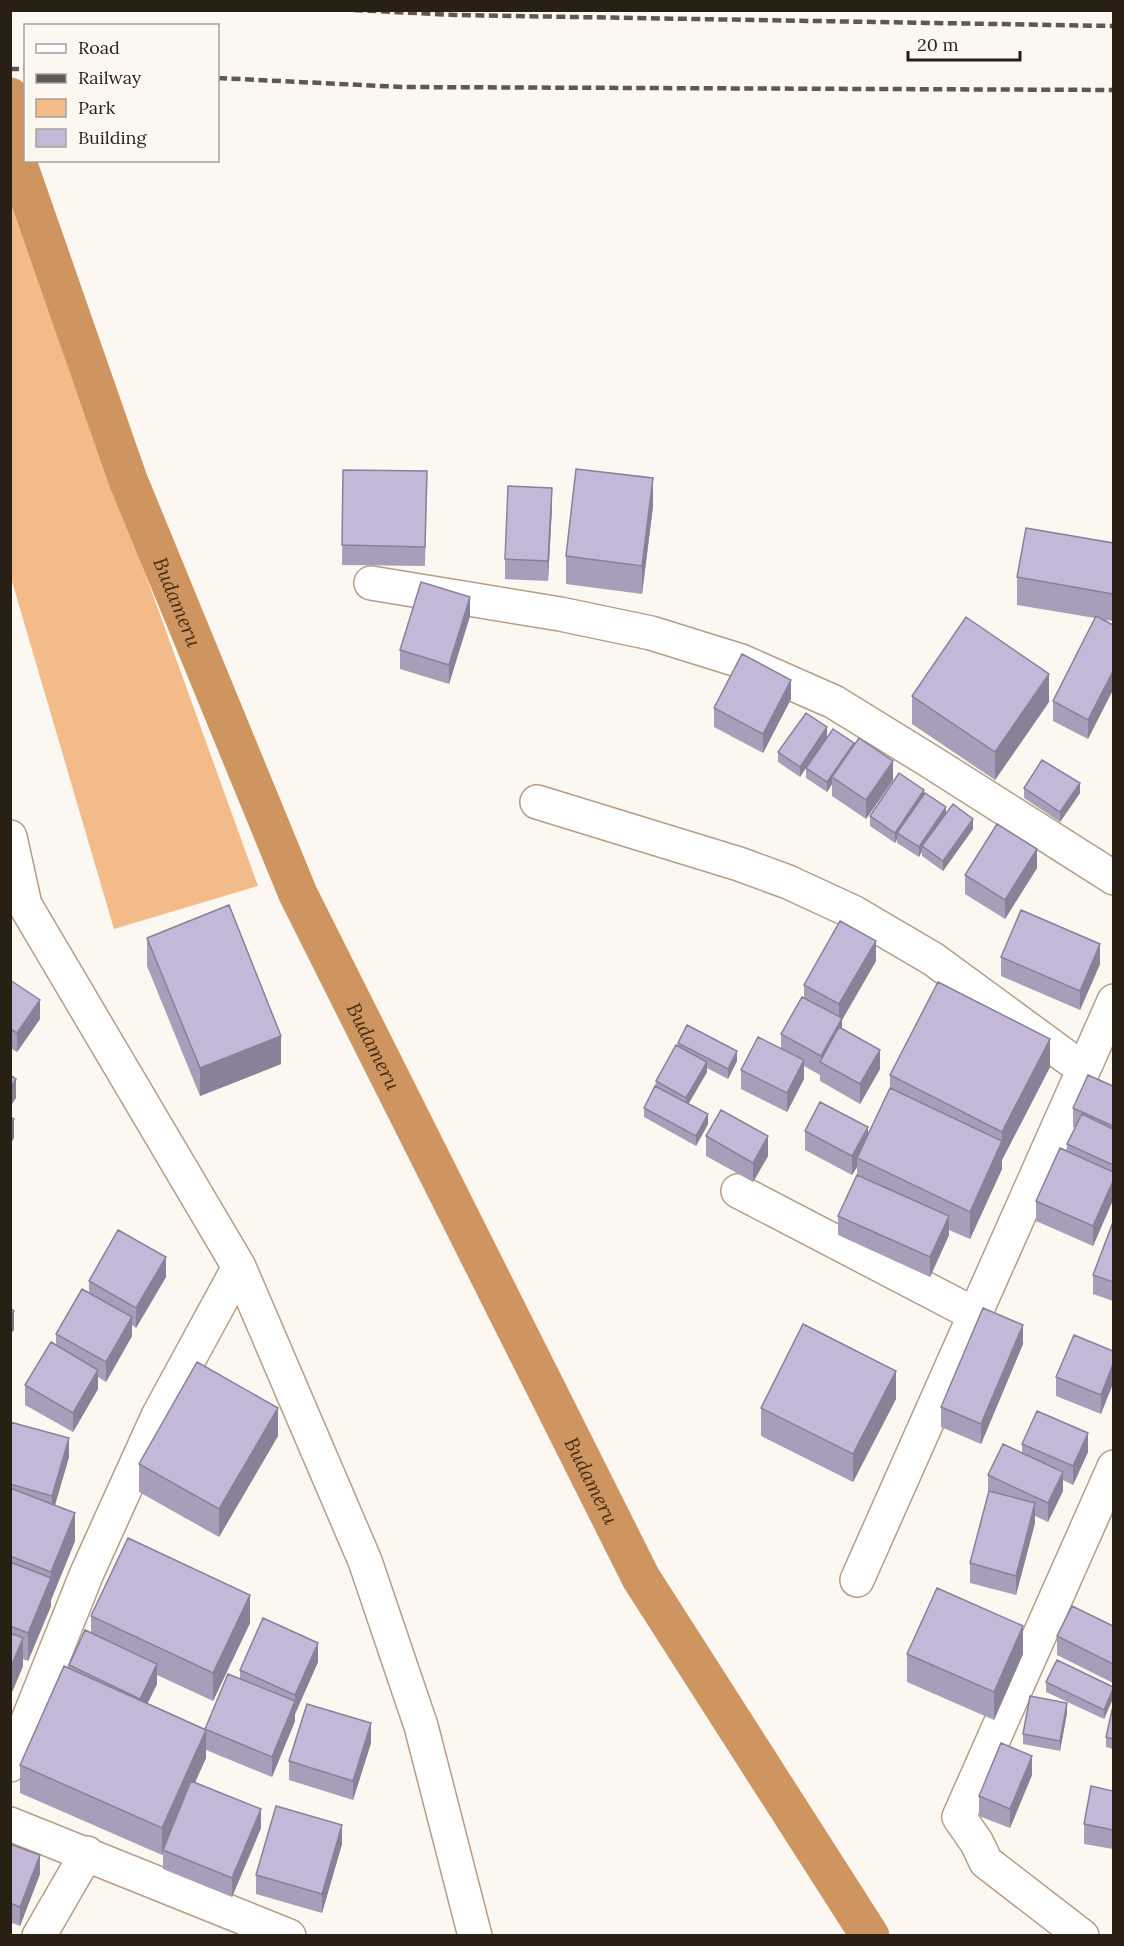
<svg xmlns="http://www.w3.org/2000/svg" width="1124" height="1946" viewBox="0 0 1124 1946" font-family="Lora,serif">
<rect width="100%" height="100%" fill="#fdf7f2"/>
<path fill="#f2bb89" d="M11,206L13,207L258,886L114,929L11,578Z"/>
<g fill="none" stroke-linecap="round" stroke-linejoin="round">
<path stroke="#ce9560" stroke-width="39" id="s1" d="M10,97L14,153L128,480L298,894L641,1578L870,1936"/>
<g stroke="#b89d85" stroke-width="36">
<path id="street" d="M371,583L560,614L651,633L741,661L834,702L928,760L1114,878
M537,802L739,864L788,882L853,912L933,959L1083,1069
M10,837L25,905L239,1267L365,1561L421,1726L475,1936
M738,1191L974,1314
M857,1580L1114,1001
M10,1765L87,1573L158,1416L239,1267
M10,1824L289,1936
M39,1936L87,1853
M1082,1936L986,1862L977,1843L959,1817L1114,1467"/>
</g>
<use href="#street" stroke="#fff" stroke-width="33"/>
<path stroke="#60574e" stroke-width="4.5" stroke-dasharray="9 4.5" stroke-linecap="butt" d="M354,10L456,15L1114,26
M10,69H26
M218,78L402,87L1114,90"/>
</g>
<path fill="#a89eba" d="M343,470L427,471L425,566L342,565Z
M653,506L642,594L566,584V556Z
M552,507L548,581L505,579V559Z
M1113,543V621L1103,620L1088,739L1053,721V701L1095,618L1017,605V577Z
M470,616L449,684L400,669V650Z
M912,696L1049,702L995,780L912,724Z
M791,699L763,753L714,727V708Z
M827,737L854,745L893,780L866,819L832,796V784L827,792L806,778V768L800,777L778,762V752Z
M1024,788L1080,793L1060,822L1024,798Z
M924,795L946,813L973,829L943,871L922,856V851L919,857L897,843V839L895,843L870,826V816Z
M1037,868L1005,919L965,894V875Z
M147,938L281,1064L200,1096L147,966Z
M1001,957L1100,964L1080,1010L1001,976Z
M876,961L842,1020V1029L880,1069L860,1104L820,1081V1075L804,1066V1079L787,1112L741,1089V1070L781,1049V1034L804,997V985Z
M10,980L40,1019L17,1052L10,1048Z
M678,1043L737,1061L728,1079L707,1068V1072L689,1103L708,1124L696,1146L644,1117V1108L655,1086L656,1081L678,1046Z
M1050,1067L1002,1160V1169L970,1239L949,1230V1235L930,1277L838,1235V1216L857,1175V1167L852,1175L805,1150V1131L868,1136L890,1089V1075Z
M1113,1086V1200L1093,1246L1036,1221V1201L1067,1151V1144L1075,1128L1073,1127V1108Z
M706,1136L768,1156L753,1182L706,1156Z
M1113,1223V1301L1093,1294V1275Z
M166,1277L136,1328L132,1325V1336L106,1382L98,1377V1389L73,1432L25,1405V1385L56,1345V1334L89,1292V1281Z
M1023,1344L981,1444L941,1427V1407Z
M1113,1351L1101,1414L1056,1396V1377Z
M896,1399L853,1482L761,1436V1408Z
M10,1422L69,1457L55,1505L75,1541L51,1600V1606L28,1661L23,1659V1666L10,1697Z
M278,1436L219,1537L139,1492V1464Z
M1022,1444L1088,1452L1073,1485L1063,1480V1491L1048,1522L1035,1516V1523L1016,1595L970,1583V1563L988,1495V1475L1022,1453Z
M91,1616L250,1623L213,1701L157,1675V1684L147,1704L205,1729L240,1679V1670L318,1662L295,1714V1721L272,1777L206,1750V1758L195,1782L261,1828L232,1897L163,1869V1854L162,1855L20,1793V1765L69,1669V1665L91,1633Z
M1113,1626V1683L1057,1655V1636Z
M907,1654H1023L994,1720L907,1682Z
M1046,1682L1113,1687L1104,1719L1046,1692Z
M1113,1706V1749L1106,1747V1737Z
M1067,1713L1060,1751L1023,1744V1734Z
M371,1743L353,1800L289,1780V1761Z
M1032,1775L1010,1828L979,1816V1796Z
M1113,1791V1849L1084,1844V1824Z
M10,1844L40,1874L20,1926L10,1922Z
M342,1844L322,1913L256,1894V1875Z"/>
<path fill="#888197" d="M653,478V506L642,594V566Z
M552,488V507L548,581V561Z
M470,597V616L449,684V665Z
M1113,671V690L1088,739V720Z
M1049,674V702L995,780V752Z
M791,680V699L763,753V734Z
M827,727V737L800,777V767Z
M854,743V753L832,777V784L827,792V782Z
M893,761V780L866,819V800Z
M1080,783V793L1060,822V812Z
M924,790V800L897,833V839L895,843V833Z
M946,807V817L922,846V851L919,857V847Z
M973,819V829L943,871V861Z
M1037,849V868L1005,919V900Z
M876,941V961L842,1020V1038L821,1062V1056L839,1022V1004Z
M1100,944V964L1080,1010V991Z
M40,1000V1019L17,1052V1033Z
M281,1036V1064L200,1096V1068Z
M1050,1039V1067L1002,1160V1132Z
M880,1050V1069L860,1104V1084Z
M737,1051V1061L728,1079V1069Z
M804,1060V1079L787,1112V1093Z
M707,1062V1072L686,1108V1098Z
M16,1079V1098L10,1107V1088Z
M708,1114V1124L696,1146V1136Z
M14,1119V1138L10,1145V1125Z
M868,1127V1146L857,1158V1167L852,1175V1156Z
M768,1136V1156L753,1182V1163Z
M1002,1141V1169L970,1239V1212Z
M1113,1181V1200L1093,1246V1226Z
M949,1216V1235L930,1277V1257Z
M166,1257V1277L136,1328V1308Z
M14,1311V1330L10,1335V1315Z
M132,1317V1336L106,1382V1362Z
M1023,1325V1344L981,1444V1424Z
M1113,1364V1384L1101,1414V1395Z
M98,1370V1389L73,1432V1413Z
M896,1371V1399L853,1482V1454Z
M11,1397V1417L10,1419V1400Z
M278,1408V1436L219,1537V1509Z
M1088,1433V1452L1073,1485V1466Z
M69,1438V1457L52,1515V1496Z
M1063,1472V1491L1048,1522V1503Z
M1035,1503V1523L1016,1595V1576Z
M75,1513V1541L51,1600V1606L28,1661V1633L51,1578V1572Z
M250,1595V1623L213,1701V1673Z
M1023,1626V1654L994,1720V1692Z
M23,1638V1666L10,1697V1669Z
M318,1643V1662L295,1714V1695Z
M157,1664V1684L140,1719V1699Z
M1113,1689V1699L1104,1719V1710Z
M295,1701V1721L272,1777V1757Z
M1067,1703V1713L1060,1751V1741Z
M371,1723V1743L353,1800V1781Z
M206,1730V1758L165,1850H163L162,1855V1828Z
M1032,1756V1775L1010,1828V1809Z
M261,1809V1828L232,1897V1878Z
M342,1825V1844L322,1913V1894Z
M40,1855V1874L20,1926V1907Z"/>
<path fill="#c3b8d8" stroke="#888197" stroke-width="1.5" d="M576,469L653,478L642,566L566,556Z
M343,470L427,471L425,547L342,545Z
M508,486L552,488L548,561L505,559Z
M1026,528L1113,543V594L1017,577Z
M421,582L470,597L449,665L400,650Z
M1096,616L1113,625V671L1088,720L1053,701Z
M966,617L1049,674L995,752L912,696Z
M742,654L791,680L763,734L714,708Z
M806,713L827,727L800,767L778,752Z
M833,729L854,743L827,782L806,768Z
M859,738L893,761L866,800L832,777Z
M1042,760L1080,783L1060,812L1024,788Z
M899,773L924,790L895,833L870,816Z
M925,793L946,807L919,847L897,833Z
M953,804L973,819L943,861L922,846Z
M997,824L1037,849L1005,900L965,875Z
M229,905L281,1036L200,1068L147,938Z
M1021,910L1100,944L1080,991L1001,957Z
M840,921L876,941L839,1004L804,985Z
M10,980L40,1000L17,1033L10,1029Z
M938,982L1050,1039L1002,1132L890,1075Z
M802,997L842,1018L821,1056L781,1034Z
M687,1025L737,1051L728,1069L678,1043Z
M839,1027L880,1050L860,1084L820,1062Z
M758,1037L804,1060L787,1093L741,1070Z
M676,1045L707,1062L686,1098L656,1081Z
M10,1075L16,1079L10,1088Z
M1088,1075L1113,1086V1126L1073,1108Z
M655,1086L708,1114L696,1136L644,1108Z
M890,1088L1002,1141L970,1212L857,1158Z
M820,1102L868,1127L852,1156L805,1131Z
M721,1110L768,1136L753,1163L706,1136Z
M1082,1114L1113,1129V1165L1067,1144Z
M10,1117L14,1119L10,1125Z
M1060,1148L1113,1172V1181L1093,1226L1036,1201Z
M857,1175L949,1216L930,1257L838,1216Z
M1113,1222V1282L1093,1275Z
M118,1230L166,1257L136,1308L89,1281Z
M82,1289L132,1317L106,1362L56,1334Z
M10,1308L14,1311L10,1315Z
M983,1308L1023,1325L981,1424L941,1407Z
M803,1324L896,1371L853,1454L761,1408Z
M1074,1335L1113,1351V1364L1101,1395L1056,1377Z
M51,1342L98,1370L73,1413L25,1385Z
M197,1362L278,1408L219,1509L139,1464Z
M1037,1411L1088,1433L1073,1466L1022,1444Z
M10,1422L69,1438L52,1496L10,1484Z
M1003,1444L1063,1472L1048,1503L988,1475Z
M10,1488L75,1513L51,1572L10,1556Z
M989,1491L1035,1503L1016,1576L970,1563Z
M128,1538L250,1595L213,1673L91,1616Z
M10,1562L51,1578L28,1633L10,1626Z
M937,1588L1023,1626L994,1692L907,1654Z
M1072,1606L1113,1626V1664L1057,1636Z
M263,1618L318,1643L295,1695L240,1670Z
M85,1630L157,1664L140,1699L69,1665Z
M10,1633L23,1638L10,1669Z
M1057,1660L1113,1687V1689L1104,1710L1046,1682Z
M64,1666L206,1730L162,1828L20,1765Z
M228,1674L295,1701L272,1757L205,1729Z
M1030,1696L1067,1703L1060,1741L1023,1734Z
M307,1704L371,1723L353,1781L289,1761Z
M1113,1706V1739L1106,1737Z
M1001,1743L1032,1756L1010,1809L979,1796Z
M191,1781L261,1809L232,1878L163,1850Z
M1091,1786L1113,1791V1830L1084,1824Z
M276,1806L342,1825L322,1894L256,1875Z
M10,1844L40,1855L20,1907L10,1903Z"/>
<g text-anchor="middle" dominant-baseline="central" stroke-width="4.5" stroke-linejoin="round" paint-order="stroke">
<g font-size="20" font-style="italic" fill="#462d16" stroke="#fdf7f2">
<text stroke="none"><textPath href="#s1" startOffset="534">Budameru</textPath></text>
<text stroke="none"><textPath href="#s1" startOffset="1020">Budameru</textPath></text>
<text stroke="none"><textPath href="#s1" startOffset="1506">Budameru</textPath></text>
</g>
</g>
<rect width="1124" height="1946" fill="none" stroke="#291f15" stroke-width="24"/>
<rect x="24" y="24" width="195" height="138" fill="#fdf7f2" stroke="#a8a19a" stroke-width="1.5"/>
<rect x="36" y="44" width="30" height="9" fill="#ffffff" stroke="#a8a19a" stroke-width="1.5"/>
<text x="78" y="54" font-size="18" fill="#291f15">Road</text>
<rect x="36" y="74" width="30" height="9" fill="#60574e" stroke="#a8a19a" stroke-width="1.5"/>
<text x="78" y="84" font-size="18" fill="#291f15">Railway</text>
<rect x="36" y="99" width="30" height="18" fill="#f2bb89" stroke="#a8a19a" stroke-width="1.5"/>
<text x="78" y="114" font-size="18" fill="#291f15">Park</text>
<rect x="36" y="129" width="30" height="18" fill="#c3b8d8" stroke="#a8a19a" stroke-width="1.5"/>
<text x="78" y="144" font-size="18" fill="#291f15">Building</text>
<path d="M908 51v9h112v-9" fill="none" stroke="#291f15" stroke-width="3"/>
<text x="917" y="51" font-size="18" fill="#291f15" stroke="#fdf7f2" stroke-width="4.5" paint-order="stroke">20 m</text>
</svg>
